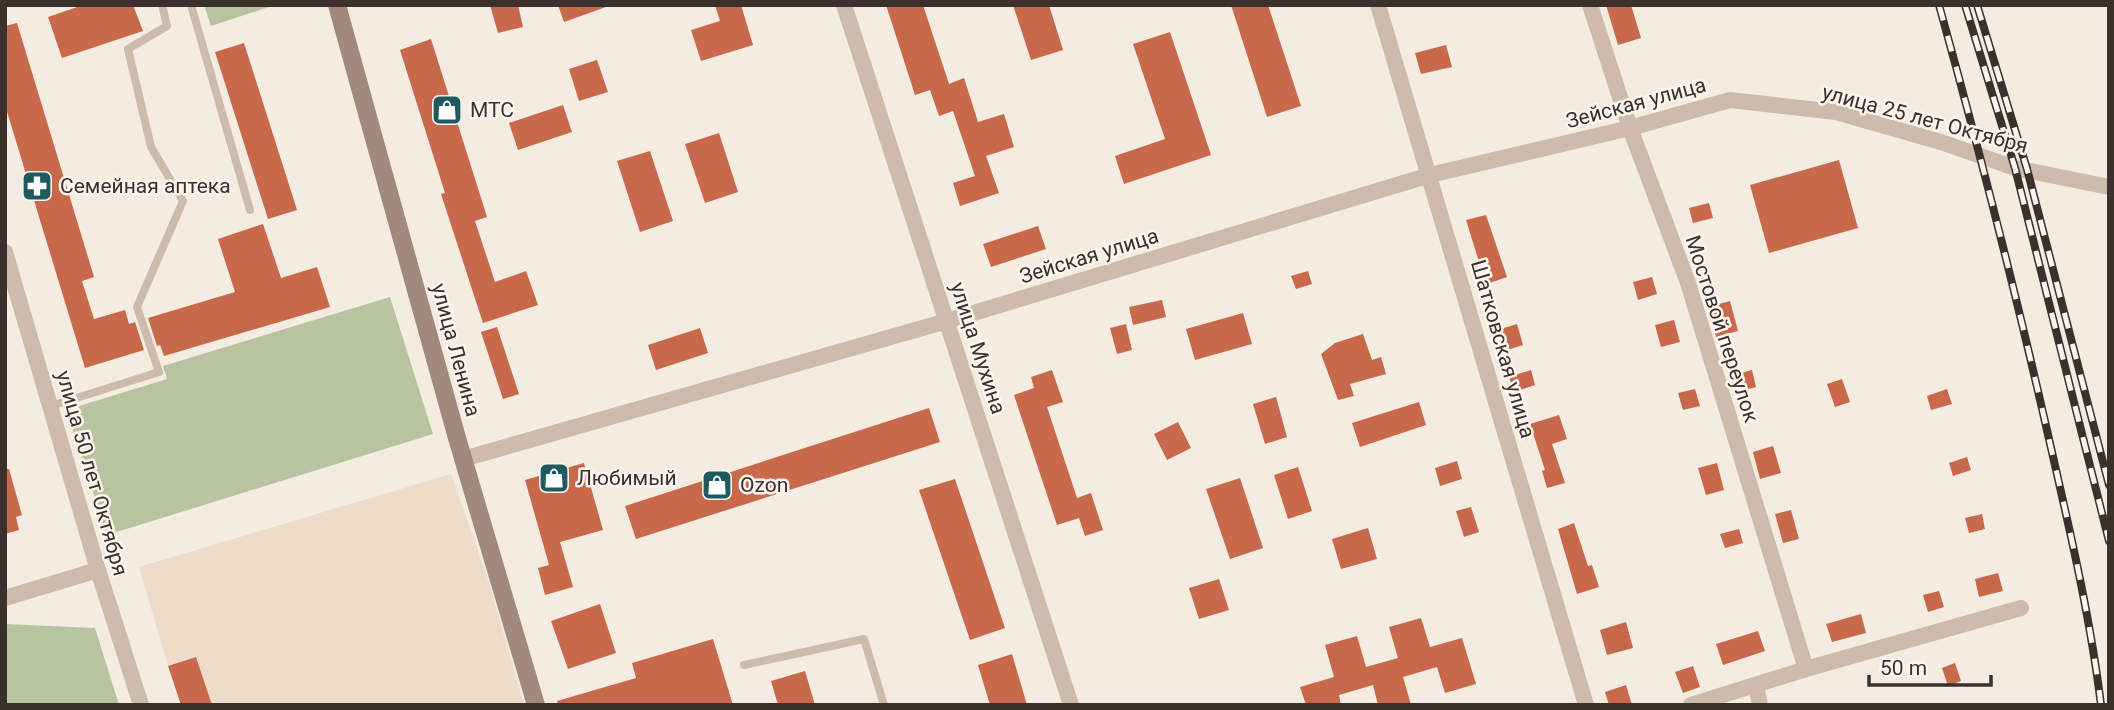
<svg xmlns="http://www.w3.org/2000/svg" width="2114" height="710" viewBox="0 0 2114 710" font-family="Roboto,sans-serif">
<rect width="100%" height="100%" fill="#f4ebe1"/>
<path fill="#b8c4a0" d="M204,5H275L211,26Z
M390,297L433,434L107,535L66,410L167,379L163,366Z
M5,624L95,628L119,705H5Z"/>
<path fill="#ecdcc8" d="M451,474L487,576L524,705H212L196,657L168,666L139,567Z"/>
<path fill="#c8694b" d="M83,5H133L143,31L62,58L48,17Z
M490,5H518L523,27L498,33Z
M558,5H605L606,7L564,22Z
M715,5H741L753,45L701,61L691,30L720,21Z
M886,5H923L949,84L964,78L978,122L1004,114L1014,147L986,156L999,193L960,206L953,183L975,176L953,111L939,116L930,90L915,95Z
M1013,5H1049L1063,50L1031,60Z
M1231,5H1268L1301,106L1267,117Z
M1606,5H1631L1641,38L1618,45Z
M17,23L94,277L82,281L94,319L125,310L129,324L135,322L144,350L85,368L5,105V26Z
M1170,32L1211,155L1124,184L1115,156L1165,139L1133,44Z
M431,39L487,217L475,221L495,282L526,271L538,305L483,323L441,194L445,193L400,50Z
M244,43L297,210L268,219L215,52Z
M1446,45L1452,67L1421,74L1415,53Z
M597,60L608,92L579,101L569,69Z
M563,105L572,132L518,150L509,123Z
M719,133L738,192L705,203L685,144Z
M650,151L673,221L640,232L617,161Z
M1839,160L1858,228L1769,253L1750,185Z
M1709,203L1713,218L1693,223L1689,208Z
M1486,215L1507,277L1481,286L1475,267L1480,265L1466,220Z
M263,224L281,278L317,267L330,307L164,356L160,345L157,346L148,318L235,292L218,239Z
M1038,226L1046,249L991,267L983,244Z
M1308,271L1312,284L1296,289L1291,276Z
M1652,277L1657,294L1638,300L1633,282Z
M1162,300L1166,317L1133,325L1129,307Z
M1730,301L1738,331L1716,337L1708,307Z
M1243,313L1252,344L1195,360L1186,329Z
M1674,320L1680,342L1661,347L1655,325Z
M1126,324L1132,350L1117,354L1110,328Z
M1517,324L1523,345L1504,351L1497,330Z
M497,327L519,394L503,399L481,332Z
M700,328L708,353L656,370L648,345Z
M1363,334L1372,360L1381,357L1386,374L1350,384L1354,396L1338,400L1321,354L1335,343Z
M1052,370L1063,402L1047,407L1077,498L1091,493L1103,530L1085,536L1079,518L1057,525L1014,395L1034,388L1031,377Z
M1531,370L1535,385L1514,392L1509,377Z
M1752,370L1756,387L1733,393L1729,376Z
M1842,379L1850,402L1835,407L1827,384Z
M1695,389L1700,406L1683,410L1678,393Z
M1947,389L1952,404L1931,410L1927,396Z
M1276,397L1287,437L1265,444L1253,404Z
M1419,402L1426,425L1360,447L1352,423Z
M929,408L940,442L636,539L625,506Z
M1559,415L1567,439L1552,444L1565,483L1547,488L1542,471L1545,470L1530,424Z
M1178,422L1191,448L1167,460L1154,434Z
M1773,446L1781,473L1760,479L1753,452Z
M1967,457L1971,470L1953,476L1949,463Z
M1457,461L1462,479L1440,486L1435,468Z
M584,463L603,530L560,542L573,587L545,595L538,568L549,565L525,480Z
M1717,463L1724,490L1706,495L1698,468Z
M1298,467L1312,511L1288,519L1274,475Z
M5,469H9L22,515L16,517L19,530L5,534Z
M1240,478L1263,548L1230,559L1206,489Z
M955,479L1005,628L970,640L919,490Z
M1471,507L1479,532L1464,537L1456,511Z
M1791,510L1799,539L1783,543L1775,514Z
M1982,514L1985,529L1969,533L1965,518Z
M1574,523L1588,566L1592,565L1599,587L1577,594L1558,529Z
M1368,528L1377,559L1341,569L1332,539Z
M1739,529L1743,543L1725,548L1720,534Z
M1998,573L2003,591L1979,597L1975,579Z
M1219,579L1229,610L1199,619L1189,588Z
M1939,591L1944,607L1928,612L1923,595Z
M600,604L616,653L568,669L551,621Z
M1861,614L1866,633L1832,642L1826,624Z
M1421,618L1430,647L1462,638L1476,684L1445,693L1437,667L1403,677L1411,705H1378L1373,685L1339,695L1341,705H1306L1300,687L1334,677L1325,645L1357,636L1366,667L1398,658L1389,627Z
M1626,622L1633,648L1607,655L1600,630Z
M1758,631L1765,651L1723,665L1716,644Z
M713,639L733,705H558L557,701L636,678L632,663Z
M1012,654L1027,705H990L978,665Z
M196,657L212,705H181L168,666Z
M1955,663L1961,681L1948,686L1942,668Z
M1693,666L1700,687L1683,693L1675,672Z
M805,671L815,705H778L771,681Z
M1626,685L1632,705H1609L1605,692Z"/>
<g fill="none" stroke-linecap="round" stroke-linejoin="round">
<path stroke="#cdbbac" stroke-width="8" d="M191,5L250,210
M51,406L159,372L137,307L183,201L151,147L128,49L167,26L162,5
M744,665L864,639L884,705"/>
<path stroke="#cdbbac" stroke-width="16" d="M844,5L1071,705
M1378,5L1586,705
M1590,5L1630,128L1688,283L1806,669
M5,252L98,570L141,705
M463,459L947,321L1430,175L1630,128L1730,100L1836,112L1941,142L2015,168L2109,187
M5,598L98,570
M1756,686L1760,705
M1691,705L1806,669L2021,608"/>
<path stroke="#a18a7d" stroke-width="18" d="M337,5L457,438L536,705"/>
<g stroke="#3b302b" stroke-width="8">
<path id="rail" d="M1939,5C1979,149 2016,293 2049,439C2069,527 2090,615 2101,705
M1965,5L2015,168L2109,541
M1977,5L2027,169L2109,485"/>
</g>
<use href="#rail" stroke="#fbf5ee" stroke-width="5" stroke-dasharray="16" stroke-linecap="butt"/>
</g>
<defs>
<g id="shop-square" transform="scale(1.575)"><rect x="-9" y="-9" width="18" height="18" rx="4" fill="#1f5a5e" stroke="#fbf5ee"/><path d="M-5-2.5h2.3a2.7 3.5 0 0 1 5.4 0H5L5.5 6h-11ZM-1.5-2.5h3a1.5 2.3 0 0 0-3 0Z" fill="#fff"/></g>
<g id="pharmacy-square" transform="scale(1.575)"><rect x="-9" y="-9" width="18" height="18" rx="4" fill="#1f5a5e" stroke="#fbf5ee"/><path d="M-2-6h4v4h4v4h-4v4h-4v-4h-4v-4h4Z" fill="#fff"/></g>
</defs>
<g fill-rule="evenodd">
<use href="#shop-square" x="447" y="110"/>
<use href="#pharmacy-square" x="37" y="186"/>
<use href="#shop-square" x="554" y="478"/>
<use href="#shop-square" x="717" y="485"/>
</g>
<g text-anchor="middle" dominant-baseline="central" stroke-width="5" stroke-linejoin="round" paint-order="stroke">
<g font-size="21" fill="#3b302b" stroke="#fbf5ee">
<text transform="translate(1636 103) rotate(-15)">Зейская улица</text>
<text transform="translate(1925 119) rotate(15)">улица 25 лет Октября</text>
<text transform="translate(1089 256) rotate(-17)">Зейская улица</text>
<text transform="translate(1722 329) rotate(72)">Мостовой переулок</text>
<text transform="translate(978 348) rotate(72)">улица Мухина</text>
<text transform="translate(1503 349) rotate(74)">Шатковская улица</text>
<text transform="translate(456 350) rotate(75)">улица Ленина</text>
<text transform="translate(92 473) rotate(74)">улица 50 лет Октября</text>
</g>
<g font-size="21" fill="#3b302b" stroke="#fbf5ee" text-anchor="start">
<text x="470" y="110">МТС</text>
<text x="60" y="186">Семейная аптека</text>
<text x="577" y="478">Любимый</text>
<text x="740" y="485">Ozon</text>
</g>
</g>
<rect width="2114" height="710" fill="none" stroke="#3b302b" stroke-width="14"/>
<path d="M1869 675v10h122v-10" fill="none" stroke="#3b302b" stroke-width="3.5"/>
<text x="1880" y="675" font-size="21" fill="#3b302b" stroke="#fbf5ee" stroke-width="5" paint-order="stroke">50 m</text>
</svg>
